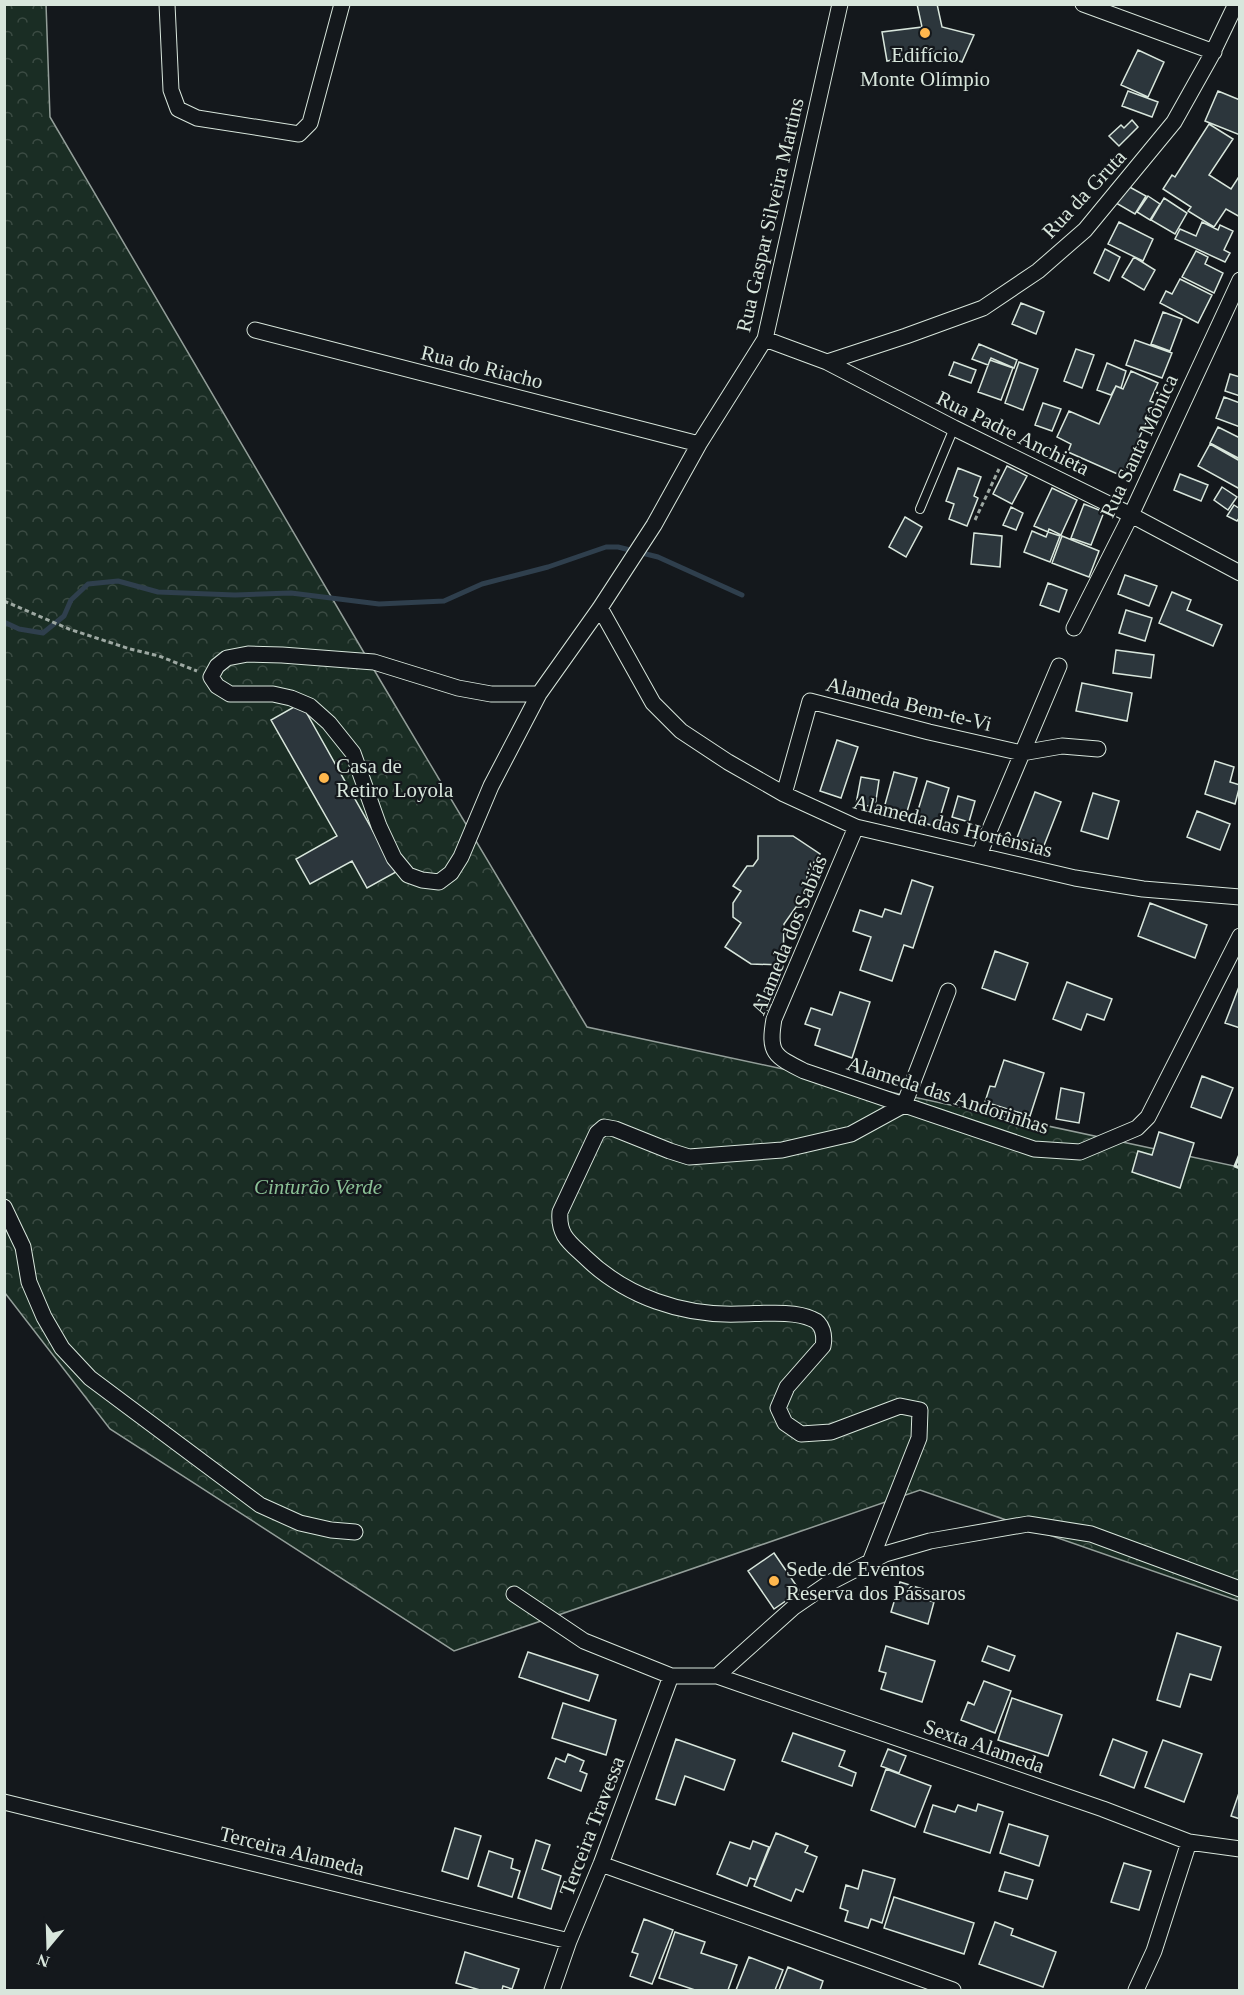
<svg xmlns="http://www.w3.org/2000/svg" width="1244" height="1995" viewBox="0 0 1244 1995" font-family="Georgia,serif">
<defs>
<pattern id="park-crowns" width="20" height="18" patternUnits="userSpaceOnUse" patternTransform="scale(1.5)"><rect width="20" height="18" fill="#1a2d24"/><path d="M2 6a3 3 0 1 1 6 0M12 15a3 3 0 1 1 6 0" fill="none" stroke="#3b4b43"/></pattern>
</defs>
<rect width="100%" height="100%" fill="#14181c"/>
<path fill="url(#park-crowns)" stroke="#939e99" stroke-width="1.5" d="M46,4L50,117L380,680L587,1027L1239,1167V1601L920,1490L454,1651L110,1429L5,1293L4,5Z"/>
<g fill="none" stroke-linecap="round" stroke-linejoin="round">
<path stroke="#2f3f4d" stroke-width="5" d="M4,622L19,629L43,633L64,616L71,600L88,584L118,581L158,592L235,595L291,593L379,604L444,601L482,584L548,567L606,547H618L658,557L742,595"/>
</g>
<path fill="#2c363c" stroke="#d8e6dc" stroke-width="1.5" d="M917,4H937L942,27L974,35L962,62L935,52L887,61L882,32L922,27Z
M1138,50L1164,62L1148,97L1121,85Z
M1128,91L1158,102L1152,117L1122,106Z
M1218,91L1240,100V135L1205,121Z
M1132,120L1138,127L1119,146L1109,136L1121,125L1124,128Z
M1209,124L1233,139L1209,175L1231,189L1240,175V217L1226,209L1214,227L1188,211L1191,207L1163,189L1172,175L1175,177Z
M1126,185L1146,196L1135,214L1116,203Z
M1148,196L1160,204L1150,220L1137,212Z
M1164,198L1187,213L1175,234L1151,220Z
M1119,222L1153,239L1143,261L1108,244Z
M1202,222L1218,230L1220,225L1233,231L1224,250L1230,253L1225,262L1175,239L1180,229L1196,236Z
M1105,249L1120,257L1109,281L1094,273Z
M1196,251L1208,257L1205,264L1223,273L1214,293L1182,277Z
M1134,257L1155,270L1144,290L1122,277Z
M1180,279L1212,295L1198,323L1160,303L1166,291L1172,294Z
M1021,303L1044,312L1036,334L1012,324Z
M1163,312L1182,319L1170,351L1151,344Z
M1135,340L1172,353L1162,378L1126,365Z
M979,344L1017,360L1014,368L991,358L988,365L972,359Z
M1076,349L1094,355L1082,388L1064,381Z
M990,360L1013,368L1001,400L978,392Z
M954,362L976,370L971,383L949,375Z
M1019,362L1038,369L1023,410L1005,403Z
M1107,363L1126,371L1121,388L1116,386L1111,395L1097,390Z
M1131,371L1158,383L1150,401L1155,403L1122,476L1068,452L1071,444L1057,437L1069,411L1099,424L1116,386L1123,389Z
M1230,374L1240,377V396L1225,391Z
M1224,397L1240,403V427L1216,418Z
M1043,403L1061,409L1052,431L1035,425Z
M1218,427L1240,438V459L1210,443Z
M1210,444L1240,461V485L1238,488L1198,466Z
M1007,466L1027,476L1012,504L993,494Z
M958,468L981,477L974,496L978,498L967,526L949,519L954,504L946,501Z
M1180,474L1208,485L1201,501L1174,490Z
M1222,487L1237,497L1228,510L1214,500Z
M1052,488L1077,500L1061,535L1049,529L1048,532L1034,526Z
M1084,504L1104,512L1091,545L1071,538Z
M1234,505L1240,509V517L1237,521L1227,516Z
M1011,507L1023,513L1016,530L1003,525Z
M905,517L922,527L906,557L889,547Z
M1032,531L1046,537L1048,532L1060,536L1050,562L1024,552Z
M974,533L1002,536L1000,567L971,564Z
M1062,536L1099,551L1089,577L1052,563Z
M1125,575L1157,586L1149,606L1118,594Z
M1048,583L1067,590L1059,612L1040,605Z
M1172,592L1191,600L1187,610L1222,625L1213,646L1159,623Z
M1126,610L1152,618L1145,641L1119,633Z
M1116,650L1154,655L1151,678L1113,673Z
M1082,683L1132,693L1127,721L1076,711Z
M301,703L396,872L367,888L352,861L310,884L296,859L337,836L271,720Z
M837,740L858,747L841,798L820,791Z
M1215,761L1234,767L1230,782L1240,785L1235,804L1205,794Z
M894,772L917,778L906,815L884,808Z
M861,777L879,780L875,807L856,804Z
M927,781L949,788L937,827L915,820Z
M1035,792L1061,802L1043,848L1017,838Z
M1093,793L1119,801L1108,839L1081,831Z
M958,796L975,801L969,822L952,817Z
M1197,811L1230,824L1220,850L1187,837Z
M758,836H793L820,854L807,872V907H796L784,924L783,965L751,964L725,947L741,923L733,917V903L741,891L733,886L747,866H753L758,859Z
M912,880L933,887L913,948L904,945L892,981L860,970L871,937L853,931L860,910L882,917L885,909L901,914Z
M1150,903L1207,925L1195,958L1138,936Z
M995,951L1028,963L1015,1000L982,988Z
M1067,982L1112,999L1104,1020L1087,1014L1081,1030L1053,1019Z
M1240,984V1028L1225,1023Z
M840,992L870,1002L852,1058L815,1045L820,1029L805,1024L811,1008L832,1015Z
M761,997L771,1005L765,1013L755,1006Z
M1004,1060L1044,1073L1030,1116L985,1102L990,1086L995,1087Z
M1202,1076L1233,1088L1221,1118L1191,1107Z
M1061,1088L1084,1093L1079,1123L1056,1119Z
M1159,1132L1194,1143L1180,1188L1132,1172L1138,1151L1152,1155Z
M774,1553L800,1591L774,1609L748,1571Z
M900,1582L926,1590L923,1599L934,1602L928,1624L891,1612Z
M1177,1633L1221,1647L1211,1680L1190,1674L1180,1707L1157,1700Z
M886,1646L935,1661L922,1702L881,1689L886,1673L879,1671Z
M988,1646L1015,1656L1009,1671L982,1661Z
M528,1652L598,1675L589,1701L519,1677Z
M984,1681L1011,1691L995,1733L961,1720L968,1702L974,1705Z
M1012,1698L1062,1715L1048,1756L998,1740Z
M563,1703L616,1720L606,1755L552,1738Z
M793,1733L845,1751L839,1766L856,1773L852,1786L782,1761Z
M676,1739L735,1760L724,1790L685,1776L675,1805L656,1799Z
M1113,1739L1147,1752L1134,1788L1100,1775Z
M1163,1740L1202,1754L1184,1802L1145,1787Z
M888,1749L906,1756L899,1773L881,1766Z
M568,1754L584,1761L580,1771L587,1774L581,1791L548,1778L556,1758L565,1762Z
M886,1769L931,1786L915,1827L871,1810Z
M1240,1790V1819L1231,1816Z
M978,1804L1003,1812L990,1853L924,1832L933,1805L955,1812L958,1805L976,1811Z
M1009,1824L1048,1836L1039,1866L1000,1853Z
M455,1828L481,1836L468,1879L442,1871Z
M776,1833L808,1846L805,1852L817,1857L803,1892L796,1889L791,1901L754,1886Z
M536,1840L550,1845L542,1869L561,1876L551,1909L518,1898Z
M753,1841L769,1847L756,1880L750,1878L747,1886L717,1874L730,1842L750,1849Z
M489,1851L513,1859L511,1868L520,1871L512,1897L478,1886Z
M1124,1863L1151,1871L1139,1910L1111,1902Z
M863,1870L895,1879L882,1923L871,1919L868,1928L845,1921L848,1911L840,1908L846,1885L858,1889Z
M1005,1872L1033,1880L1027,1899L999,1891Z
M894,1897L974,1923L964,1954L884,1928Z
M644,1919L673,1930L652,1984L630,1976L638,1954L632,1952Z
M995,1922L1013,1929L1011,1935L1056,1952L1043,1987L979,1964Z
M675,1932L705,1942L701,1953L737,1965L728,1990H695L659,1978Z
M465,1952L519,1969L512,1989L503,1986L502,1990H480L456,1983Z
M749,1957L783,1970L775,1990H736Z
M788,1967L823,1981L820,1990H779Z"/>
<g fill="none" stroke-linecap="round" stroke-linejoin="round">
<g stroke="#d8e6dc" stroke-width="10">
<path id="lane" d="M920,509L954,428"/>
</g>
<g stroke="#d8e6dc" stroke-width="17">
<path id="street" d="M167,4L171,90L178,109L197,118L299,134L310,123L342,4
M1083,4L1214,52
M255,330L699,444
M765,339L827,362L954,428L1131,515L1240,573
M827,362L906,336L983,308L1038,271L1085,230L1174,122L1211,56L1236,4
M600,608L653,703L681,731L728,762L784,794L856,827L1075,878L1143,889L1240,897
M1074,628L1131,515L1240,280
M539,694H491L458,688L374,662L282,655L248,654L227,658L217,666L211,677L217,686L230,694H273L291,698L310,706L329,723L353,753L379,826L394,858L408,875L422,880L439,882L451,873L461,857L491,786L539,694L600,608L654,525L699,444L765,339L840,4
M784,794L810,701L929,732L1022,753L1062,746L1098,749
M856,827L774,1019C768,1053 774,1056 804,1071L1034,1149L1080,1152L1137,1128L1148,1117L1240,936
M979,855L1059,666
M4,1207L23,1247L29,1282L44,1317L62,1348L90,1378L260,1505L300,1523L331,1530L355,1532
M870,1562L919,1438L920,1410L900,1406L831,1432L801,1434L785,1423L778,1408L787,1387L823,1346C825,1336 823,1323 812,1319C794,1310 760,1314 739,1314C683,1316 626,1297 585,1257C569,1242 558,1235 560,1212L597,1133L604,1127L615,1129L670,1151L689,1157L782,1150L851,1134L904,1105L948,991
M514,1594L584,1641L671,1676H717L1103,1809L1189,1842L1240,1849
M717,1676L794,1607L829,1583L885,1554L930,1541L1028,1524L1091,1534L1240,1589
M4,1802L569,1941
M601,1864L953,1990
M552,1990L569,1941L601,1864L671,1676
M1136,1990L1154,1951L1189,1842"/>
</g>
<path stroke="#9da8a2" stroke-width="3" stroke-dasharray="4.5 3" stroke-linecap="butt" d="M975,520L999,469
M4,601L69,629L130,649L159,656L197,671"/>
<use href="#lane" stroke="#14181c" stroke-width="8"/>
<use href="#street" stroke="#14181c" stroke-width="15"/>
<path stroke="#d8e6dc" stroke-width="3" d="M1240,1154L1235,1166L1240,1168"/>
</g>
<g fill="#ffb74d" stroke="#14181c" stroke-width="2">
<circle cx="925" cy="33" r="6"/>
<circle cx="324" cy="778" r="6"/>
<circle cx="774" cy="1581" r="6"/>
</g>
<g text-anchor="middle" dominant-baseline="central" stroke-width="4.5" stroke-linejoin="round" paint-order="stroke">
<g font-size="21" fill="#d8e6dc" stroke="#14181c" text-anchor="start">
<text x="925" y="55" text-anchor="middle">Edifício<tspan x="925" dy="24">Monte Olímpio</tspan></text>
<text x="336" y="766">Casa de<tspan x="336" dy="24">Retiro Loyola</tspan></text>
<text x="786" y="1569">Sede de Eventos<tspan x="786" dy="24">Reserva dos Pássaros</tspan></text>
</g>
<g font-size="21" fill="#d8e6dc" stroke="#14181c">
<text transform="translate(1084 194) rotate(-47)">Rua da Gruta</text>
<text transform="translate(770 215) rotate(-77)">Rua Gaspar Silveira Martins</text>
<text transform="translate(482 367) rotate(14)">Rua do Riacho</text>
<text transform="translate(1013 433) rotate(26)">Rua Padre Anchieta</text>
<text transform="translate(1139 446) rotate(-65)">Rua Santa Mônica</text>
<text transform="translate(909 704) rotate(14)">Alameda Bem-te-Vi</text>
<text transform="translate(953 826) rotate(14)">Alameda das Hortênsias</text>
<text transform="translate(789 935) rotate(-68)">Alameda dos Sabiás</text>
<text transform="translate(948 1095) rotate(18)">Alameda das Andorinhas</text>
<text transform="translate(984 1746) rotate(19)">Sexta Alameda</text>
<text transform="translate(592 1826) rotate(-69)">Terceira Travessa</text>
<text transform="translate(292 1851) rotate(14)">Terceira Alameda</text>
</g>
<g font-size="21" font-style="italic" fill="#8ac095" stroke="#14181c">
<text x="318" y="1187">Cinturão Verde</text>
</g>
</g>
<rect width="1244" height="1995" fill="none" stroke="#d8e6dc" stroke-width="12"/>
<g transform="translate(48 1947) rotate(199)" stroke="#14181c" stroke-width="4.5" paint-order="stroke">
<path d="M0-4.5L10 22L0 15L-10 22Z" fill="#d8e6dc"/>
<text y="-9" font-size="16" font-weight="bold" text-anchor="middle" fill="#d8e6dc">N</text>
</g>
</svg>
